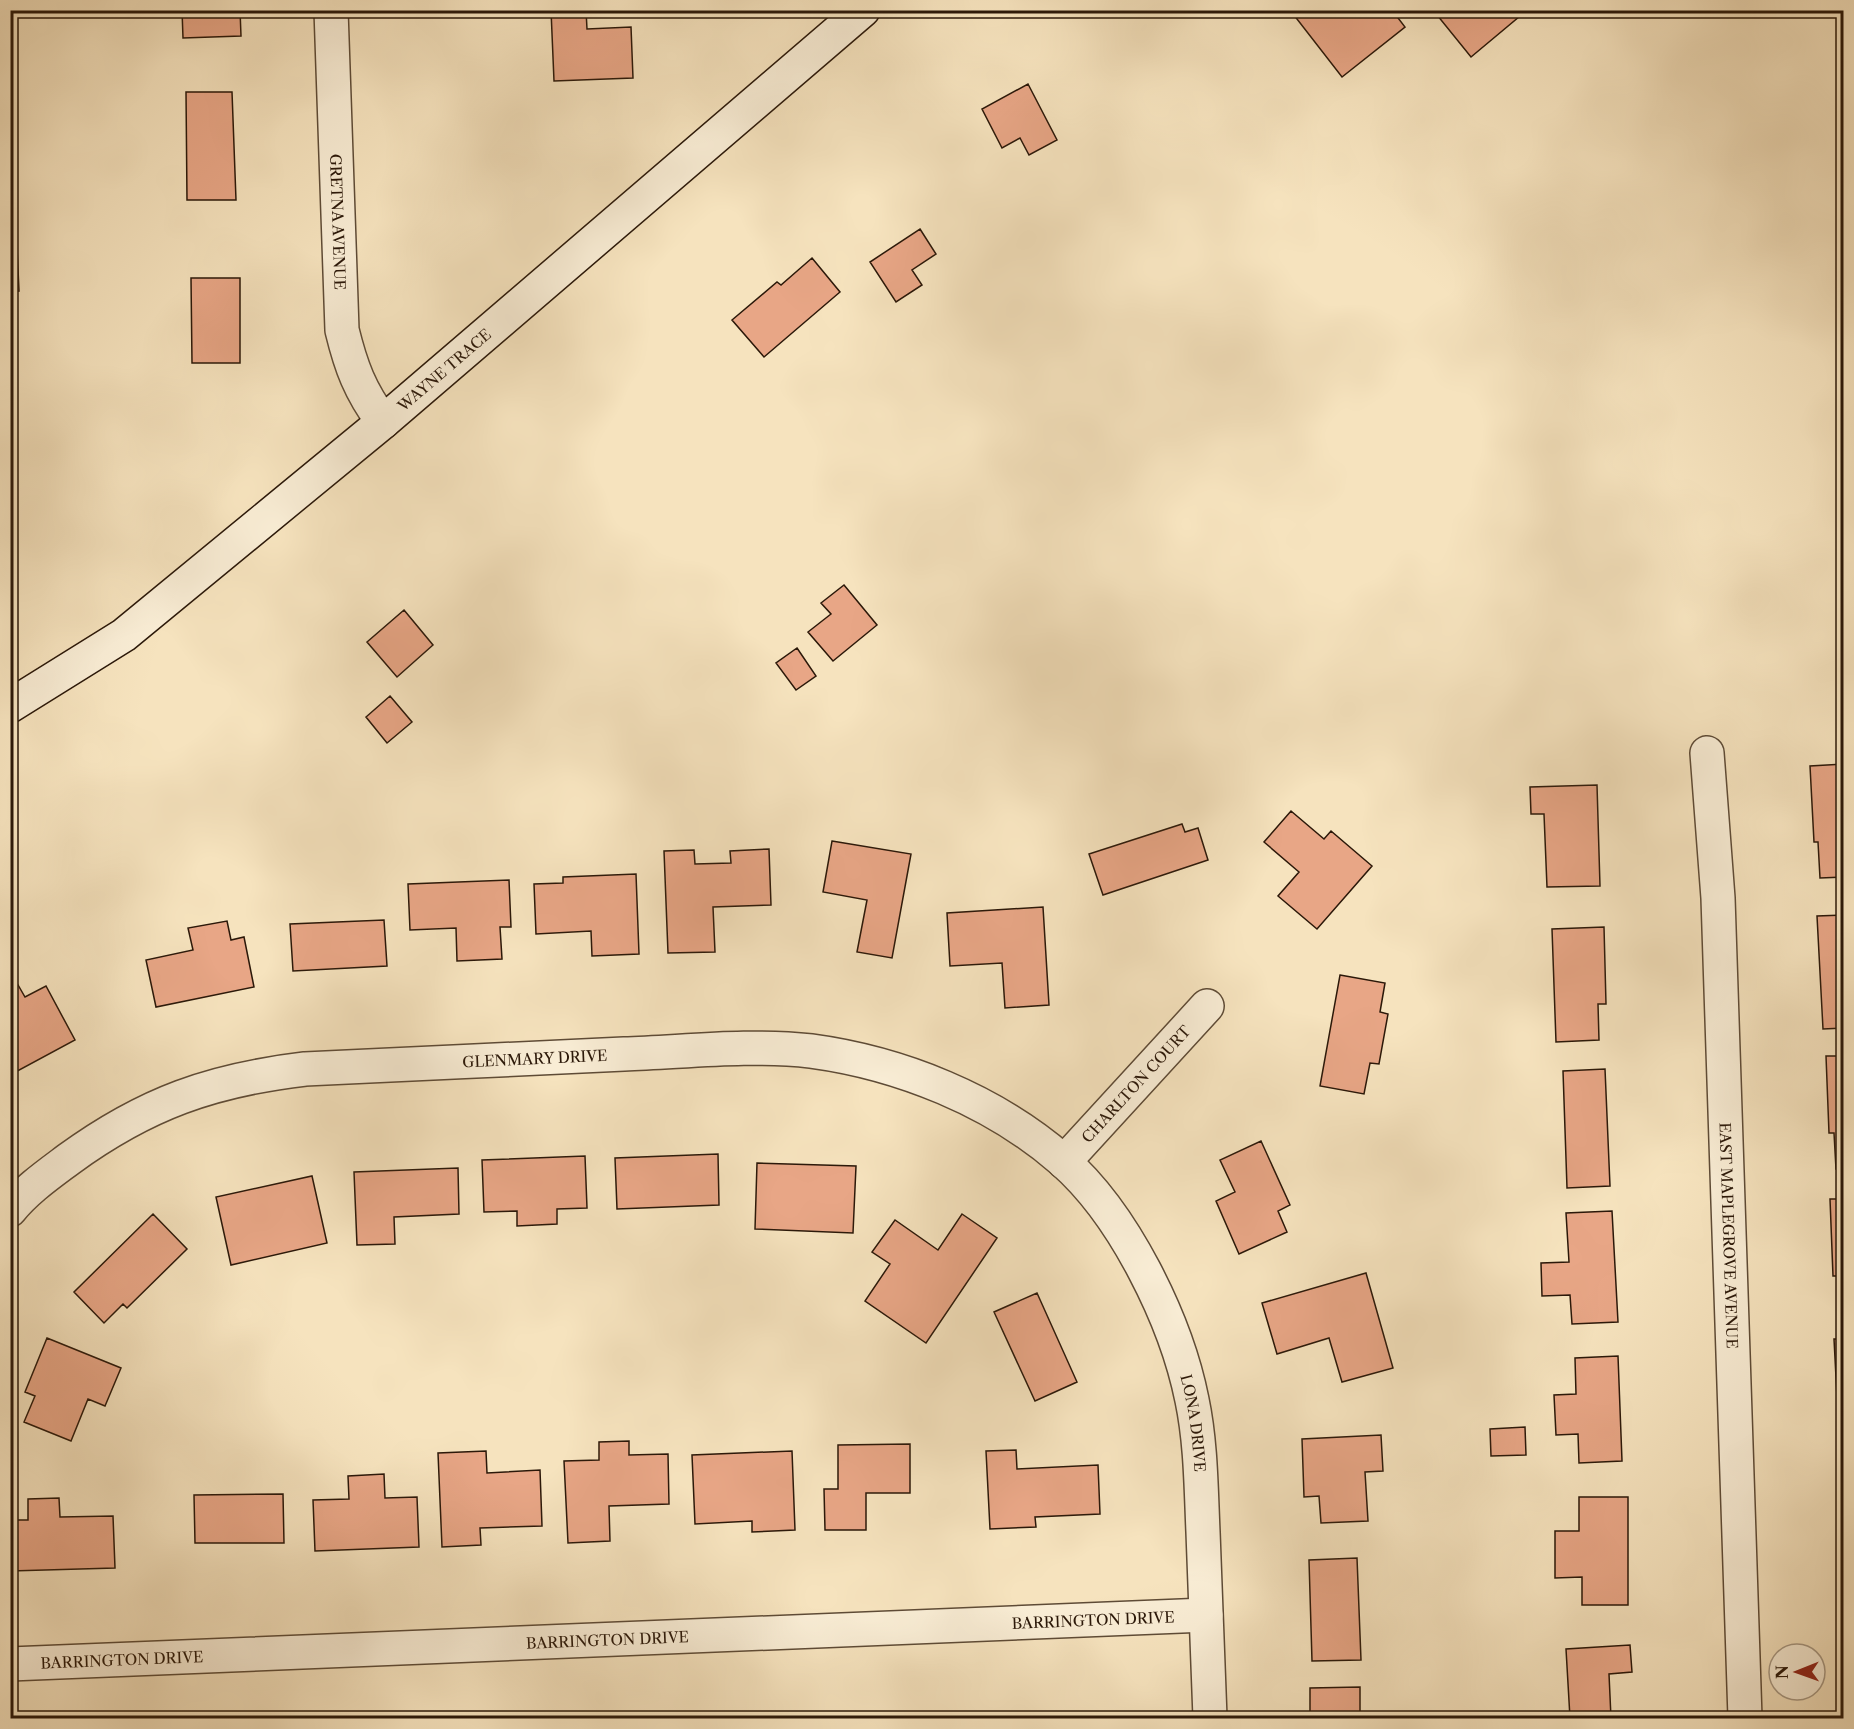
<svg xmlns="http://www.w3.org/2000/svg" width="1854" height="1729" viewBox="0 0 1854 1729" font-family="'Libre Caslon Text',serif">
<rect width="100%" height="100%" fill="#f6e3be"/>
<filter id="stains"><feTurbulence type="fractalNoise" baseFrequency=".00333" numOctaves="4"/><feColorMatrix values="0 0 0 0 .2 0 0 0 0 .09 0 0 0 0 .02 0 0 0 .5 -.17"/></filter>
<radialGradient id="worn" r=".72"><stop offset=".6" stop-color="#630" stop-opacity="0"/><stop offset="1" stop-color="#630" stop-opacity=".3"/></radialGradient>
<path fill="#e8a686" stroke="#2b1809" stroke-width="1.5" d="M182,10H240L241,36L183,38Z
M486,10H537V15H486Z
M551,10H586L587,29L631,27L633,78L554,81Z
M1290,10H1392L1405,27L1342,77Z
M1433,10H1525L1526,11L1471,57Z
M1028,84L1057,140L1029,155L1020,138L1002,148L982,109Z
M186,92H232L236,200H187Z
M920,229L936,254L912,270L922,285L896,302L870,262Z
M10,247H17L19,291L10,292Z
M812,258L840,292L764,357L732,320L777,282L781,285Z
M191,278H240V363H192Z
M844,585L877,625L833,661L808,632L831,614L821,603Z
M404,610L433,645L397,677L367,642Z
M797,648L816,676L796,690L776,663Z
M390,696L412,722L387,743L366,717Z
M1844,764V877L1820,878L1818,842H1814L1810,766Z
M1597,785L1600,886L1547,887L1544,814H1531L1530,787Z
M1291,811L1324,839L1331,831L1372,866L1317,929L1278,896L1299,872L1264,842Z
M1182,824L1185,832L1198,828L1208,860L1103,895L1089,854Z
M10,840L16,939H10Z
M832,841L911,854L892,958L857,952L867,900L823,892Z
M769,849L771,905L713,907L715,952L668,953L664,851L694,850L695,864L731,863L730,851Z
M636,874L639,954L592,956L591,931L536,934L534,884L563,883V877Z
M509,880L511,927H500L502,959L457,961L456,928L410,930L408,884Z
M1043,907L1049,1005L1005,1008L1002,963L950,966L947,913Z
M1844,915V1028L1823,1029L1817,916Z
M384,920L387,966L293,971L290,924Z
M227,921L231,940L244,937L254,987L156,1007L146,960L193,950L188,928Z
M1604,927L1606,1004H1598L1599,1040L1556,1042L1552,929Z
M10,971L25,997L46,986L75,1040L10,1075Z
M1340,975L1385,983L1380,1012L1388,1014L1379,1064L1370,1063L1364,1094L1320,1086Z
M1826,1056H1844V1169H1836L1834,1133H1829Z
M1605,1069L1610,1186L1567,1188L1563,1071Z
M1261,1141L1290,1205L1278,1211L1287,1232L1239,1254L1216,1201L1235,1192L1220,1160Z
M718,1154L719,1205L617,1209L615,1158Z
M585,1156L587,1208L557,1209V1224L517,1226V1211L484,1212L482,1160Z
M757,1163L856,1166L853,1233L755,1229Z
M458,1168L459,1214L394,1217L395,1244L357,1245L354,1172Z
M312,1176L327,1243L231,1265L216,1197Z
M1830,1199H1844V1312H1840L1838,1276H1833Z
M1612,1211L1618,1322L1572,1324L1570,1295L1542,1296L1541,1263L1569,1262L1566,1213Z
M153,1214L187,1249L127,1308L123,1304L104,1323L74,1292Z
M962,1214L997,1238L926,1343L865,1301L890,1264L872,1252L895,1220L938,1250Z
M1366,1273L1393,1368L1342,1382L1329,1338L1277,1354L1262,1303Z
M1037,1293L1077,1382L1035,1401L994,1312Z
M47,1338L121,1368L105,1406L88,1399L71,1441L24,1422L35,1396L25,1392Z
M1834,1339H1844V1443L1842,1416H1838Z
M1618,1356L1622,1461L1579,1463L1578,1434L1556,1435L1554,1395L1576,1394L1575,1358Z
M1525,1427L1526,1455L1491,1456L1490,1429Z
M1381,1435L1383,1471L1365,1472L1368,1521L1321,1523L1319,1496L1304,1497L1302,1439Z
M629,1441V1455L668,1454L669,1504L609,1506L610,1541L568,1543L564,1461L599,1460V1442Z
M910,1444V1493H866V1530H825L824,1489H838V1445Z
M1016,1450L1017,1469L1098,1465L1100,1514L1035,1517L1036,1527L990,1529L986,1451Z
M486,1451L487,1473L540,1470L542,1526L480,1528L481,1545L442,1547L438,1453Z
M792,1451L795,1530L752,1532V1521L695,1524L692,1455Z
M384,1474L385,1498L417,1497L419,1547L315,1551L313,1500L349,1499L348,1476Z
M1840,1481H1844L1843,1558Z
M283,1494L284,1543H195L194,1495Z
M1579,1497H1628V1605H1582V1577L1555,1578V1531H1579Z
M59,1498L60,1517L113,1516L115,1568L10,1571V1520H28V1499Z
M1357,1558L1361,1660L1312,1661L1309,1560Z
M1630,1645L1632,1672L1609,1674L1611,1718H1570L1566,1649Z
M1360,1687V1718H1310V1688Z"/>
<g fill="none" stroke-linecap="round" stroke-linejoin="round">
<g stroke="#5e4b36" stroke-width="36">
<g id="street">
<path id="s1" d="M331,10L342,330C351,367 360,391 383,422"/>
<path id="s2" d="M1707,753L1718,898L1745,1718"/>
<path id="s3" d="M1064,1162L1207,1006"/>
<path id="s4" d="M10,1210C26,1190 49,1174 69,1159C146,1103 212,1080 305,1069C411,1064 518,1059 624,1054C685,1052 749,1044 811,1051C900,1063 993,1100 1062,1160C1124,1214 1176,1320 1192,1400C1201,1443 1201,1488 1203,1532C1205,1594 1208,1656 1210,1718"/>
<path id="s5" d="M10,1664L1206,1615"/>
</g>
</g>
<g stroke="#2b1809" stroke-width="36">
<g id="secondary">
<path id="s6" d="M10,706L124,635L383,422L863,10"/>
</g>
</g>
<use href="#street" stroke="#f9edd5" stroke-width="33"/>
<use href="#secondary" stroke="#f9edd5" stroke-width="33"/>
</g>
<g text-anchor="middle" dominant-baseline="central" stroke-width="6" stroke-linejoin="round" paint-order="stroke">
<g font-size="15" fill="#2b1809" stroke="#f9edd5">
<text stroke="none"><textPath href="#s1" startOffset="212">GRETNA AVENUE</textPath></text>
<text stroke="none"><textPath href="#s6" startOffset="550">WAYNE TRACE</textPath></text>
<text stroke="none"><textPath href="#s4" startOffset="564">GLENMARY DRIVE</textPath></text>
<text stroke="none"><textPath href="#s3" startOffset="106">CHARLTON COURT</textPath></text>
<text stroke="none"><textPath href="#s2" startOffset="483">EAST MAPLEGROVE AVENUE</textPath></text>
<text stroke="none"><textPath href="#s4" startOffset="1418">LONA DRIVE</textPath></text>
<text stroke="none"><textPath href="#s5" startOffset="1084">BARRINGTON DRIVE</textPath></text>
<text stroke="none"><textPath href="#s5" startOffset="598">BARRINGTON DRIVE</textPath></text>
<text stroke="none"><textPath href="#s5" startOffset="112">BARRINGTON DRIVE</textPath></text>
</g>
</g>
<rect width="1854" height="1729" fill="none" stroke="#f6e3be" stroke-width="36"/>
<rect x="12" y="12" width="1830" height="1705" fill="none" stroke="#2b1809" stroke-width="3"/>
<rect x="18" y="18" width="1818" height="1693" fill="none" stroke="#2b1809" stroke-width="1.5"/>
<g transform="translate(1797 1672) rotate(269)"><circle r="28" fill="#f9edd5" stroke="#a79883" stroke-width="1.5"/>
<path d="M0-4.5L10 22L0 15L-10 22Z" fill="#8f2418"/>
<text y="-9" font-size="16" font-weight="bold" text-anchor="middle" fill="#2b1809">N</text>
</g>
<rect width="100%" height="100%" filter="url(#stains)"/>
<rect width="100%" height="100%" fill="url(#worn)"/>
</svg>
